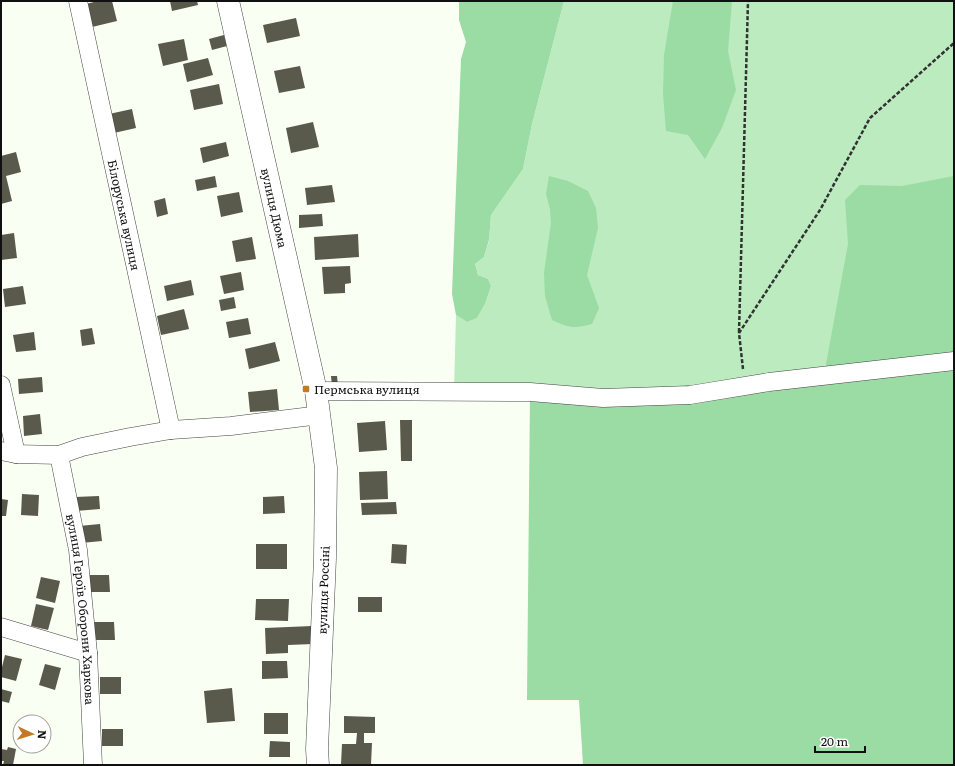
<svg xmlns="http://www.w3.org/2000/svg" width="955" height="766" viewBox="0 0 955 766" font-family="Literata,serif">
<rect width="100%" height="100%" fill="#fafff3"/>
<path fill="#bbebbe" d="M564,1H954V361L690,395L454,392L456,315L467,322L477,318L485,304L491,286L488,279L478,275L475,264L484,257L489,241L491,215L523,169L532,124Z"/>
<path fill="#9adca3" d="M459,1H564L532,124L523,169L491,215L489,240L484,257L475,264L478,275L488,279L491,286L485,304L477,318L467,322L456,315L452,294L461,59L466,42L459,20Z
M673,1H732L728,51L736,90L722,128L705,159L688,135L666,131L663,94L664,55Z
M549,176L568,181L588,191L596,208L598,228L587,275L599,308L592,324C574,329 569,328 552,320L545,296L544,273L551,223L550,209L546,194Z
M954,176V765H583L579,700H527L530,392L603,398L824,375L848,244L845,200L860,185L902,186Z"/>
<path fill="#59594c" d="M98,1H112L117,21L92,27L86,4Z
M170,1H197L198,5L172,11Z
M296,18L300,36L267,43L263,25Z
M224,35L227,46L212,50L209,39Z
M184,39L188,60L163,66L158,44Z
M208,58L213,75L187,82L183,64Z
M300,66L305,88L279,93L274,71Z
M219,84L223,104L194,110L190,90Z
M132,109L136,128L114,133L109,114Z
M313,122L319,147L291,153L286,128Z
M226,142L229,156L203,163L200,148Z
M16,152L21,172L6,176L12,201L1,204V156Z
M215,176L217,187L197,191L195,180Z
M332,185L335,202L307,205L305,188Z
M239,192L243,212L221,217L217,196Z
M165,198L168,214L157,217L154,201Z
M322,214L323,226L299,228V215Z
M14,233L17,258L1,260V235Z
M358,234L359,257L315,260L314,237Z
M252,237L256,259L236,262L232,241Z
M350,266L351,283L345,284V293L324,294L322,267Z
M241,272L244,290L224,294L220,276Z
M191,280L194,295L167,301L164,286Z
M23,286L26,304L5,307L3,289Z
M234,297L236,308L221,311L219,300Z
M184,309L189,329L161,335L157,316Z
M248,318L251,334L229,338L226,322Z
M92,328L95,344L82,346L80,330Z
M34,332L36,350L16,352L13,335Z
M275,342L280,361L249,369L245,349Z
M331,376H337L338,386H332Z
M42,377L43,392L19,394L18,379Z
M277,389L279,410L250,412L248,392Z
M40,414L42,434L24,436L23,416Z
M400,420H412V461H401Z
M385,421L387,450L359,452L357,423Z
M387,471L388,499L360,500L359,472Z
M22,494L39,495L38,516L21,515Z
M99,496L100,509L76,511L75,497Z
M284,496L285,513L263,514V497Z
M1,499L8,500L6,516H1Z
M396,502L397,514L362,515L361,503Z
M100,524L102,541L81,543L79,526Z
M256,544H287V569H256Z
M392,544L407,545L406,564L391,563Z
M88,575H109L110,592H88Z
M41,577L60,581L55,603L36,598Z
M358,597H382V612H358Z
M256,599H289L288,621L255,620Z
M36,604L54,608L48,630L31,626Z
M93,622H114L115,640H94Z
M312,626L313,644L288,645V653L266,654L265,628Z
M5,655L22,659L16,681L1,677V671Z
M262,661H287L288,678L262,679Z
M45,664L61,668L55,690L39,685Z
M100,677H121V694H100Z
M232,688L235,721L207,723L204,691Z
M1,689L12,692L9,703L1,701Z
M264,713H288V734H264Z
M344,716L375,717V733H364V743H372L371,765L341,764L342,744H356L357,733H344Z
M102,729H123V746H102Z
M270,741L290,742V757H269Z
M8,747L16,749L13,765H3L4,761H1V749L7,750Z"/>
<g fill="none" stroke-linecap="round" stroke-linejoin="round">
<g stroke="#434343" stroke-width="19">
<g id="minor">
<path id="s1" d="M78,1L171,430"/>
<path d="M1,385L16,454"/>
<path d="M316,391L530,392L603,398L690,395L769,382L954,361"/>
<path d="M1,451L16,454L59,455L82,447L130,437L171,430L231,426L320,415"/>
<path id="s2" d="M59,455L78,550L88,653L93,765"/>
<path d="M1,627L88,653"/>
</g>
</g>
<g stroke="#434343" stroke-width="23">
<g id="tertiary">
<path id="s3" d="M228,1L316,391L326,468L325,558L317,749L318,765"/>
</g>
</g>
<path stroke="#323232" stroke-width="2.5" stroke-dasharray="4 2" stroke-linecap="butt" d="M739,332L748,1
M743,369L739,333L820,210L870,118L954,43"/>
<use href="#minor" stroke="#fff" stroke-width="18"/>
<use href="#tertiary" stroke="#fff" stroke-width="22"/>
</g>
<rect fill="#c37925" stroke="#fff" stroke-width="1.5" x="302" y="385" width="8" height="8" rx="2"/>
<g text-anchor="middle" dominant-baseline="central" stroke-width="4" stroke-linejoin="round" paint-order="stroke">
<g font-size="12" fill="#101010" stroke="#fff">
<text stroke="none"><textPath href="#s3" startOffset="212">вулиця Дюма</textPath></text>
<text stroke="none"><textPath href="#s1" startOffset="219">Білоруська вулиця</textPath></text>
<text transform="translate(323 590) rotate(-88)">вулиця Россіні</text>
<text stroke="none"><textPath href="#s2" startOffset="156">вулиця Героїв Оборони Харкова</textPath></text>
</g>
<g font-size="12" fill="#101010" stroke="#fff" text-anchor="start">
<text x="314" y="389">Пермська вулиця</text>
</g>
</g>
<rect width="955" height="766" fill="none" stroke="#101010" stroke-width="4"/>
<g transform="translate(32 734) rotate(94)"><circle r="19" fill="#ffffff" stroke="#9f9f9f"/>
<path d="M0-3L7 15L0 10L-7 15Z" fill="#c37925"/>
<text y="-6" font-size="11" font-weight="bold" text-anchor="middle" fill="#101010">N</text>
</g>
<path d="M815 746v6h50v-6" fill="none" stroke="#101010" stroke-width="2"/>
<text x="821" y="746" font-size="12" fill="#101010" stroke="#ffffff" stroke-width="3" paint-order="stroke">20 m</text>
</svg>
